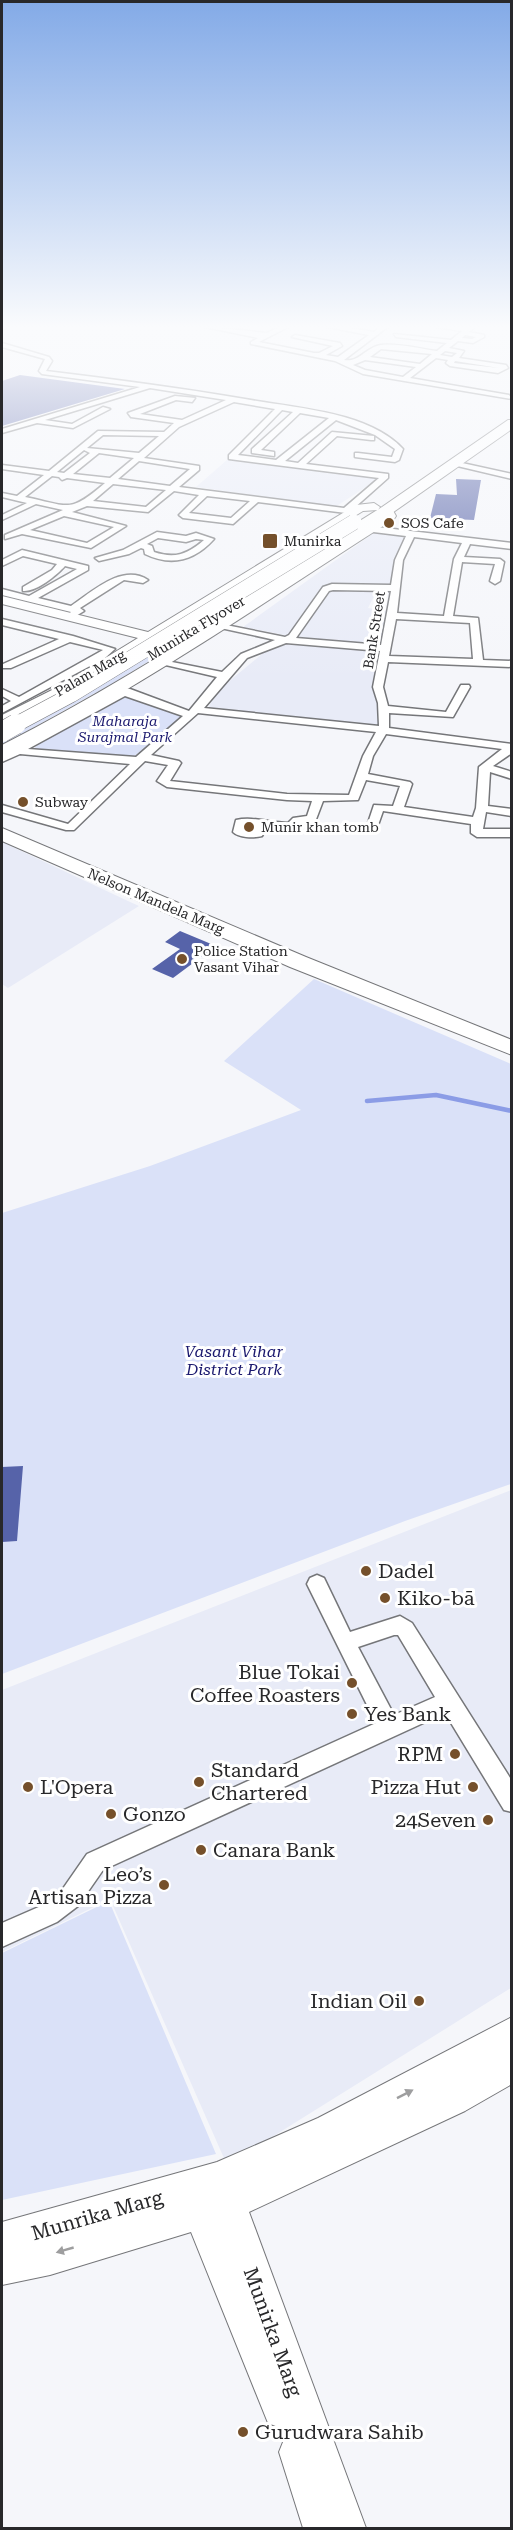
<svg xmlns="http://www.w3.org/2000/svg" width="513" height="2530" viewBox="0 0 513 2530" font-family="'Roboto Serif',serif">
<rect width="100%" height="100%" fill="#f5f6fa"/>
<path fill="#e8ebf7" d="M228,459L380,478L335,507L196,487Z
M375,532L412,537L401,554L396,595L374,596L368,608L394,612L381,681L382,726L208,709L215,693L285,635L243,627Z
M2,842L128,901L139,906L8,988L2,984Z
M511,1490V1988L227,2165L110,1899L2,1952V1690Z"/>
<path fill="#dae1f8" d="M133,652L154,658L113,683L2,745V725Z
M127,695L183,717L133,757L33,750L40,742Z
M314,979L511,1064V1484L405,1521L2,1674V1213L150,1166L301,1110L224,1061Z
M109,1901L216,2154L2,2200V1953Z"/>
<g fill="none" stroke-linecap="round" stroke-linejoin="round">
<path stroke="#8b9ce6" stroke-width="4.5" d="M367,1101L436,1095L512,1111"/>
</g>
<path fill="#5663a9" d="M20,375L125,389L2,426V381Z
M456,479L481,480L474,520L430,518L436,494L457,495Z
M180,931L216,946L173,978L152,969L180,949L165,942Z
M23,1466L17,1541L2,1542V1467Z"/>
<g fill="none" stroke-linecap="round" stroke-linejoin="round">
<g stroke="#757679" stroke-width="3">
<path id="street" d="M200,326L267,333L281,326H290L259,342L314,353H319L333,346L292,337L295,335L340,343L342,346L326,355L338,357L369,335L322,326H339L374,332L381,326H389L344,360C359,363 366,347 381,345C398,343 420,349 437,351L447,343L396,337L394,334L451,340L462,331L430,326H476L469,332L484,335V337L473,343L458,341L449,348L464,351L459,358L506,365L508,368L498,373L450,366L446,363L448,360L436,358L410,378L509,395L512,399L363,374L335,361L251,344V342L258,338ZM465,335L476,337L472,339L462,338ZM381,349L432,354L420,364L370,357ZM445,351L457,353L452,357L440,355ZM365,360L416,367L403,377L365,370L353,365ZM455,361L499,368L454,363Z
M2,343L49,357L52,361L46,371C113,379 180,388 245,399C293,408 368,411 403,449L399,460L395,462L355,457V453H358L392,457L395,449L375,435L336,420L285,461L298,463L332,432L374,436V440H371L337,436L306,464L388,474V478L353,509L358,512L354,514L258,502L233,524L183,518L179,515L199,495L174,491L148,512L87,506L72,512L126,526L91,548L22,534L5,539V535L63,510L36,504L2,520V515L27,503L2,497V493L17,496L44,475L2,469V465L49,471L98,431L164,432L174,423L131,417L128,413L175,396L195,398L192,402L176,400L140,414L182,420L226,400L150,388L45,420L72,424L103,407L110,409L73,428L37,423L2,433V429L140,387L42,374L39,371L45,359L2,347ZM234,402L275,409L229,455V459L379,478L344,508L179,487L199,470V466L144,458L179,427ZM282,410L293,412L252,449V453L274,456V452L261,450L300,413L329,418L276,460L238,455ZM103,435L159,436L139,453L87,448ZM84,450L90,453L64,473L57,472ZM99,453L134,458L110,478L73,474ZM139,461L190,469L170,486L118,479ZM52,476L59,477L62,480L67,478L105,483C69,514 70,506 25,497ZM113,484L166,490L146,507L93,501ZM207,496L250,501L231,518L189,513ZM64,516L114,527L87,543L30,530Z
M453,461L512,474V479L453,465Z
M368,526L512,543V549L470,544L464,557L500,559L504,562L500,581L495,584L490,581L495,564L462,562L453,616L478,618L483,660L512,661V667L388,662L383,687L388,706L446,712L461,685H469L470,687L453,717L389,713V728L512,744V753L493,766L512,772V779L490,772L488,806L512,809V816L486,812L483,829H512V837H477L471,833V824L383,811L377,828H369L367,826L374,805L393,806L400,786L366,780L358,800L323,801L315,822L300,824L291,831L265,830L262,836C254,838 239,838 233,832L236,820C253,816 270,823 288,823L293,818L307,816L312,801L287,800L167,787L157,781L168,765L145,761L74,830H66L2,812V805L68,824L130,764L20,754L2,762V755L115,693L110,689L115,686L130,689L189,711L217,677L157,663V659L222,672L241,654L275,640L216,627V623L285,637L289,635L323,587L332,584L391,585L395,560L406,536L365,531V527ZM414,537L462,543L454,559L444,616L397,613L403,560ZM333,590L391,591L381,645L296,638L329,591ZM396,619L470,623L473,659L389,656ZM286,643L380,651L373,687L378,703L379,726L204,708L247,658ZM125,696L183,716L136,757L28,749ZM198,713L376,732L363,756L349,795L287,794L170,781L181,763L179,761L151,755ZM386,734L502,749L479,767L476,808L473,817L404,807L412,784L410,782L368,774L373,756ZM245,826H254L253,829H245Z
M157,532L186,536L196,533L214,539C195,560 172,567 145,554L144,549L141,548L129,554L99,561L95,558L123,550ZM158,538L186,542L196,539L204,540C188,554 175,559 154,552L152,546L147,544Z
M22,550L88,566V570L38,598L71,606C92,592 122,563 148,580L143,583L124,580L80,608L84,611L71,619L66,616L71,612L2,595V589L29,596L77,569L65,566C56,576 36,592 23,591V587L52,570L57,564L23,556L2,566V560Z
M2,619L73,636L115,649L105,658L2,713V706L11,701L2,696V689L19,697L103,650L70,642L11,668H3V664L59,639L2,625Z
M317,1575L324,1578L350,1632L400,1616L412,1623L512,1781V1812L504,1810L445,1713L103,1870L78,1906L57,1922L2,1947V1923L41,1906L62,1890L87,1854L376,1723L307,1584L310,1578ZM394,1635H398L435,1697L394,1715L358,1647Z"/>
</g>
<g stroke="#757679" stroke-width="2">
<path id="secondary" d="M2,326H10L2,330Z
M374,503L380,507L378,510L363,511L162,635L166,639L164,642H152L68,693L2,725V715L58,687L138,638L2,604V596L148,632L356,505Z
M387,506L391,507L396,516L394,519C292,584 192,653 86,713C64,725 25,751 2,756V745C134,678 257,594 383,515L381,510Z
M512,2017V2084L465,2111L249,2212L366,2528H303L279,2452L285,2437L289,2435L286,2428L283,2429L268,2423L191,2232L50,2275L2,2285V2222L217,2162L318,2118Z"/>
</g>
<g stroke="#757679" stroke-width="2">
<path id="primary" d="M508,420H512V429L392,513L218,621L213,623L205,618L382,507Z
M2,828L306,957L512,1040V1055L290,967L2,841Z"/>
</g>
<use href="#street" fill="#fff" fill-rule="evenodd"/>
<use href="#secondary" fill="#fff" fill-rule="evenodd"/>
<use href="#primary" fill="#fff" fill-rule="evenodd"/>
<g stroke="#757679" stroke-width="16" stroke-linecap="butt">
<path id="primary-bridge-far1" d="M13,726L71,695L354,522"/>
</g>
<g stroke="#757679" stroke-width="21" stroke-linecap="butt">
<path id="primary-bridge" d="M2,732L16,724"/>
</g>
<use href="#primary-bridge-far1" stroke="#fff" stroke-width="15"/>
<use href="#primary-bridge" stroke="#fff" stroke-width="20"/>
</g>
<defs><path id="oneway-solid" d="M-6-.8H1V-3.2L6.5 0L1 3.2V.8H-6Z" transform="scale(1.5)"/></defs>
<g fill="#9e9e9f">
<use href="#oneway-solid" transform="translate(405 2094) rotate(-27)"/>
<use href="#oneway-solid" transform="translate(65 2250) rotate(164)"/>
</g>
<linearGradient id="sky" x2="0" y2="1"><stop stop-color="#83aae7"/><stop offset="0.48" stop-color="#fafbfd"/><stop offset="1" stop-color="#fafbfd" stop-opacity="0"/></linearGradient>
<rect width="513" height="681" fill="url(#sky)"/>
<g fill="#75502b" stroke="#fff" stroke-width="2">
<circle cx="389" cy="523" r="6"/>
<rect x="262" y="533" width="16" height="16" rx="3"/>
<circle cx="23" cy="802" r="6"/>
<circle cx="249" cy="827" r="6"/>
<circle cx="182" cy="959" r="6"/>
<circle cx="366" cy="1571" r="6"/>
<circle cx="385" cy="1598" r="6"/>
<circle cx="352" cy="1683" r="6"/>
<circle cx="352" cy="1714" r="6"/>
<circle cx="455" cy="1754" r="6"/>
<circle cx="199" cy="1782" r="6"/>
<circle cx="28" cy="1787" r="6"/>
<circle cx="473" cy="1787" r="6"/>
<circle cx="111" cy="1814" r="6"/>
<circle cx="488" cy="1820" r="6"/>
<circle cx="201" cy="1850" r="6"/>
<circle cx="164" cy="1885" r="6"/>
<circle cx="419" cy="2001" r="6"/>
<circle cx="243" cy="2432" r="6"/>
</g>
<g text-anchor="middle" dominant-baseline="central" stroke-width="6" stroke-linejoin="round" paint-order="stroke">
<g font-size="14" fill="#28282a" stroke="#fff" text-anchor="start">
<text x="401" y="523">SOS Cafe</text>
<text x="284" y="541">Munirka</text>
<text x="35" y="802">Subway</text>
<text x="261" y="827">Munir khan tomb</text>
<text x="194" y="951">Police Station<tspan x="194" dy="16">Vasant Vihar</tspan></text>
</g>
<g font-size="14" fill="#28282a" stroke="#fff">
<text transform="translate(196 628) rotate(-31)">Munirka Flyover</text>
<text transform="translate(374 630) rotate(-81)">Bank Street</text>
<text transform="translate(90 673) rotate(-30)">Palam Marg</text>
<text transform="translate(156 901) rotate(23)">Nelson Mandela Marg</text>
</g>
<g font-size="14" font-style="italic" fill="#1a186e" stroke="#fff">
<text x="125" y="721">Maharaja<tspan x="125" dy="16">Surajmal Park</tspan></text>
</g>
<g font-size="16" font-style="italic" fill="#1a186e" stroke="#fff">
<text x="234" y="1351">Vasant Vihar<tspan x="234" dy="18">District Park</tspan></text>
</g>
<g font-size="20" fill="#28282a" stroke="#fff" text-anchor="start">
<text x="378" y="1571">Dadel</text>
<text x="397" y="1598">Kiko-bā</text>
<text x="340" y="1672" text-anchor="end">Blue Tokai<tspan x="340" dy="23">Coffee Roasters</tspan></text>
<text x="364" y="1714">Yes Bank</text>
<text x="443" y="1754" text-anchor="end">RPM</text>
<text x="211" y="1770">Standard<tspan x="211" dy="23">Chartered</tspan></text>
<text x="40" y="1787">L'Opera</text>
<text x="461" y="1787" text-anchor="end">Pizza Hut</text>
<text x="123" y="1814">Gonzo</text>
<text x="476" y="1820" text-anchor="end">24Seven</text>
<text x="213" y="1850">Canara Bank</text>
<text x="152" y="1874" text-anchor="end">Leo’s<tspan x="152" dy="23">Artisan Pizza</tspan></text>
<text x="407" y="2001" text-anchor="end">Indian Oil</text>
<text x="255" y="2432">Gurudwara Sahib</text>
</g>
<g font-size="20" fill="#28282a" stroke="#fff">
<text transform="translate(97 2215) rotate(-16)">Munrika Marg</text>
<text transform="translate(273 2332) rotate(70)">Munirka Marg</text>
</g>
</g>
<rect width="513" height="2530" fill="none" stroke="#28282a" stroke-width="6"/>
</svg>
